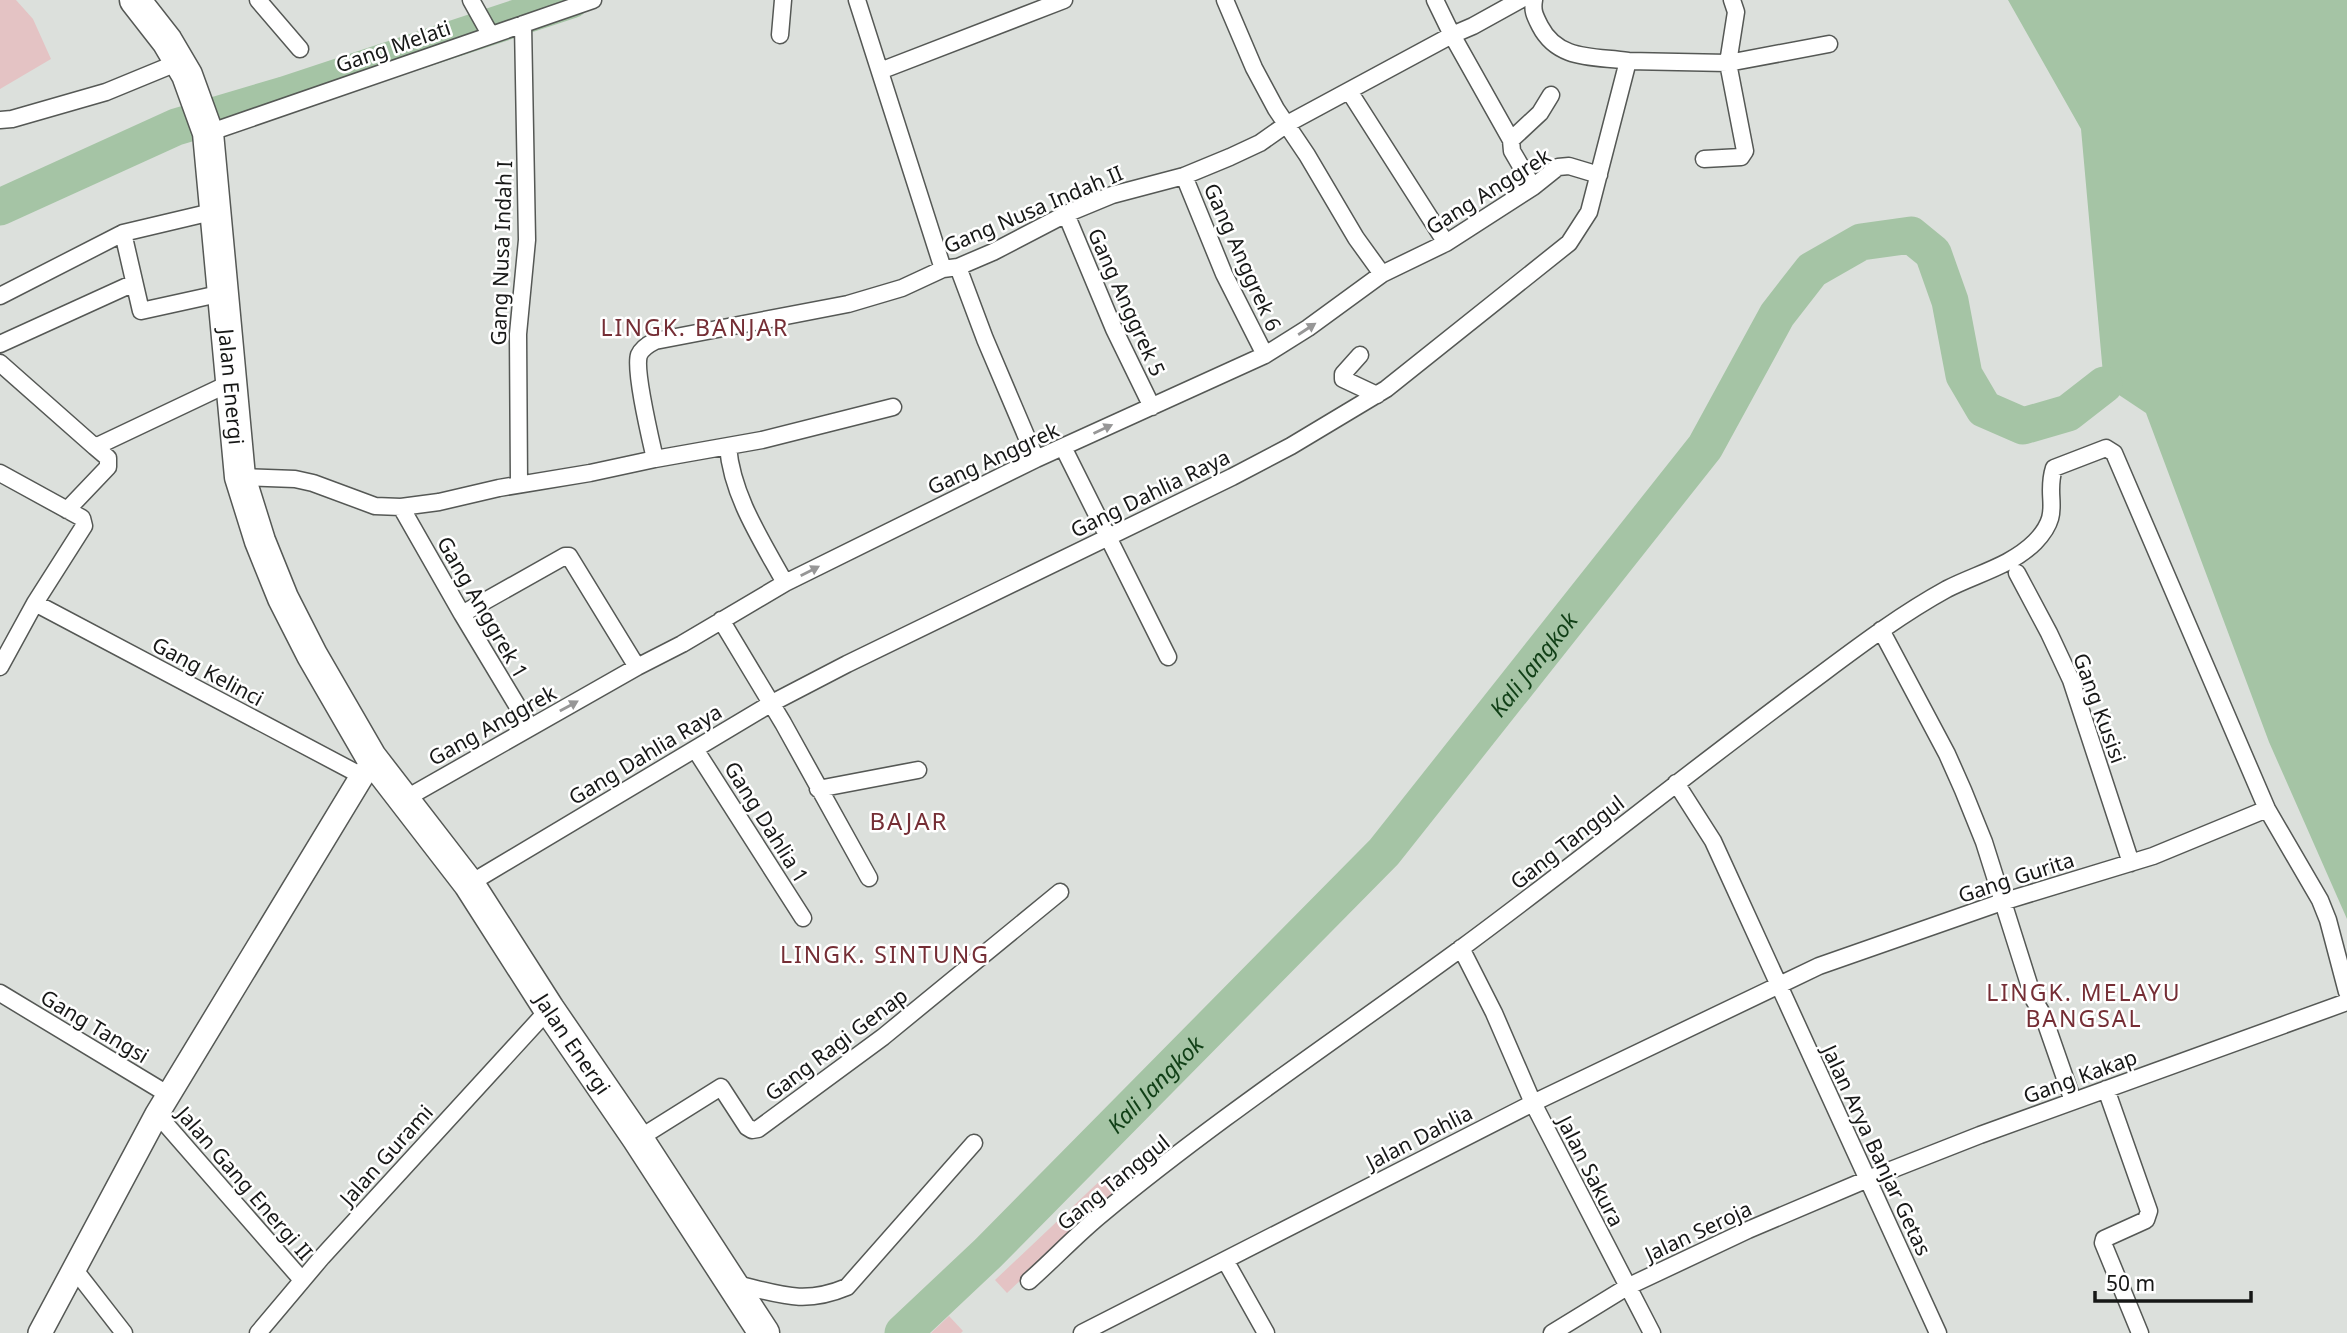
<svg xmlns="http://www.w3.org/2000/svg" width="2347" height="1333" viewBox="0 0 2347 1333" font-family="'Noto Sans',sans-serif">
<rect width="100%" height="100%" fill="#dce0dc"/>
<path fill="#e4c3c4" d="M0,0H16L33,19L51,59L0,89Z
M1106,1175L1118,1188L1007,1293L995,1280Z
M949,1316L963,1331L961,1333H931Z"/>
<path fill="#a5c4a5" d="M2008,0H2347V919L2269,742L2146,413L2104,385L2081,129Z"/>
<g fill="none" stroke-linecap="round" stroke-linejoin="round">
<g stroke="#a5c4a5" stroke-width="37">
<path d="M0,207L176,127L284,95L571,0"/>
<path id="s1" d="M903,1333L988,1253L1384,852L1705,447L1777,315L1812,270L1861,242L1911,235L1933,253L1950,301L1964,375L1984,409L2023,426L2068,413L2104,385"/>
</g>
<g stroke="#555855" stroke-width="19">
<path id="street" d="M258,0L300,49
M471,0L490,34
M857,0L943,269
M1225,0L1254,68L1276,109L1307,155L1356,238L1382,274
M1435,0L1452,35L1511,140L1512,151L1533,187
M1534,0C1532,11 1535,16 1540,26C1558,61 1594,56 1628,61
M780,35L783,0
M880,71L1064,0
M1349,91L1446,243
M0,120L12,119L106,92L179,62
M208,133L593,0
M1511,140L1540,113L1551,95
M1704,159L1741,157L1745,151L1728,63L1736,12L1732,0
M1184,176L1224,274L1265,355
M1066,214L1114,329L1152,407
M123,233L141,311L223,293
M958,267L985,339L1036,459
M0,296L123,233L216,211
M0,344L134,283
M1360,355L1343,374V379L1377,395
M0,363L95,447
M728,447C732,496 762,541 785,583
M1063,447L1168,657
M655,459L762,440L893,407
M0,473L82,518L84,526L35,603L0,667
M240,477L295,479L313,483L375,506L401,507L439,502L499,488L590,473L655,459C651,441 634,370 639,355C642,348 649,344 655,341L848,304L902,288L943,269L958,267L993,252L1066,214L1112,195L1184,176L1230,157L1260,143L1287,124L1452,35L1473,26L1520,0
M519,484L518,334L527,240L523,24
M401,507L462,614L530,727
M67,510L108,467V458L95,447L230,383
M2017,573L2049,633L2071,680L2131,863
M35,603L362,776
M462,614L565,556H569L637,667
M721,620L783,723L869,878
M1881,630L1947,754L1963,790L1984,842L2034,1000L2043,1015L2073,1101
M695,749L803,918
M1676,783L1713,841L1938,1333
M818,789L918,770
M403,800L637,667L682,644L785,583L1036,459L1265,355L1308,328L1382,274L1446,243L1533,187L1558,167L1569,166L1599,175
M469,884L772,703L847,664L1232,477L1291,446L1386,389L1569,243L1589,212L1628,61L1728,63L1829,44
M1461,948L1494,1013L1533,1103L1652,1333
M0,993L169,1095
M2106,1089L2149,1211L2146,1220L2104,1239L2103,1243L2140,1333
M157,1114L302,1280
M638,1139L721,1087L747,1127L752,1130L758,1129L883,1037L1060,892
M1225,1260L1266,1333
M75,1270L124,1333
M1029,1281C1054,1259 1077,1234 1103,1213C1218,1118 1343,1035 1463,947C1578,862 1689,772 1804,687C1850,653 1896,617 1947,589C1976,574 2011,566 2035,542C2064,512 2044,499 2054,468L2106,448L2114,453L2267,809L2320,900L2328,920L2347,992
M732,1283C777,1293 802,1306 847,1287L974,1143
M258,1333L322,1257L549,1009
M1082,1333L1533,1103L1819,966L2002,902L2153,856L2267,809
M1552,1333L1627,1287L1748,1230L1868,1179L1980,1135L2347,1002"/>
</g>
<g stroke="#555855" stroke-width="26">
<path id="secondary" d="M40,1333L157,1114L362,776L375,762"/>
</g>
<g stroke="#555855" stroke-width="33">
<g id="highway">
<path id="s2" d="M135,0L167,41L187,75L208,133L240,477L260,541L283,598L312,655L371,757L469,884L549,1009L638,1139L764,1333"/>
</g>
</g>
<use href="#street" stroke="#fff" stroke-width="16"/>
<use href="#secondary" stroke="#fff" stroke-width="23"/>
<use href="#highway" stroke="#fff" stroke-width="30"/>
</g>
<defs><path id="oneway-solid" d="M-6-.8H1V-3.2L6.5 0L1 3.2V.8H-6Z" transform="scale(1.75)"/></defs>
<g fill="#979797">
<use href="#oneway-solid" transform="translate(1307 329) rotate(-33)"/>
<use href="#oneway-solid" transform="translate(1103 429) rotate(-25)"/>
<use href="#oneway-solid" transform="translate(810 571) rotate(-27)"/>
<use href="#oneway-solid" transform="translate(569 706) rotate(-29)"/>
</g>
<g text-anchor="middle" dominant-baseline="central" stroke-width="5" stroke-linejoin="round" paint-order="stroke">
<g font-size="21" fill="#171817" stroke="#fff">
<text transform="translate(393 46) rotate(-19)">Gang Melati</text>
<text transform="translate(1488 191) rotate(-32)">Gang Anggrek</text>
<text transform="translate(1033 209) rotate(-23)">Gang Nusa Indah II</text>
<text transform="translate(501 253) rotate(-88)">Gang Nusa Indah I</text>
<text transform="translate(1243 257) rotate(66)">Gang Anggrek 6</text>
<text transform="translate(1127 302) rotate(66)">Gang Anggrek 5</text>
<text stroke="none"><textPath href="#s2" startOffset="408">Jalan Energi</textPath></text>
<text transform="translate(993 458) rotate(-25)">Gang Anggrek</text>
<text transform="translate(1150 493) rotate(-26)">Gang Dahlia Raya</text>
<text transform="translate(483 607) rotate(60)">Gang Anggrek 1</text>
<text transform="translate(208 671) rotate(28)">Gang Kelinci</text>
<text transform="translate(2100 708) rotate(70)">Gang Kusisi</text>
<text transform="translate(492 725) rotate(-29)">Gang Anggrek</text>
<text transform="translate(645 754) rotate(-31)">Gang Dahlia Raya</text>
<text transform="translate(767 822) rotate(58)">Gang Dahlia 1</text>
<text transform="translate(1567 842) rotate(-38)">Gang Tanggul</text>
<text transform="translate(2016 877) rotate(-18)">Gang Gurita</text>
<text transform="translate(95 1026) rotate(31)">Gang Tangsi</text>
<text stroke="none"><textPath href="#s2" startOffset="1160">Jalan Energi</textPath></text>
<text transform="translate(836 1044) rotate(-37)">Gang Ragi Genap</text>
<text transform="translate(2080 1076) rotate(-20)">Gang Kakap</text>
<text transform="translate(1419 1137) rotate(-27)">Jalan Dahlia</text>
<text transform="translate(1877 1150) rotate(65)">Jalan Arya Banjar Getas</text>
<text transform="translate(386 1155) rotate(-48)">Jalan Gurami</text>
<text transform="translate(1591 1171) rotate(63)">Jalan Sakura</text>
<text transform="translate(1113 1182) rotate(-39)">Gang Tanggul</text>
<text transform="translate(245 1183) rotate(49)">Jalan Gang Energi II</text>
<text transform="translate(1698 1231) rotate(-25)">Jalan Seroja</text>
</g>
<g font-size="23" letter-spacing="2" fill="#752e35" stroke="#fff">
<text x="695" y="327">LINGK. BANJAR</text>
<text x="885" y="954">LINGK. SINTUNG</text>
<text x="2084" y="992">LINGK. MELAYU<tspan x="2084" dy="26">BANGSAL</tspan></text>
</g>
<g font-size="23" font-style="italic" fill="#103f16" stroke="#fff">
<text stroke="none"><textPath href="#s1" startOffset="920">Kali Jangkok</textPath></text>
<text stroke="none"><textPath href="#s1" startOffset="354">Kali Jangkok</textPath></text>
</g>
<g font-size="24" letter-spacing="2" fill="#752e35" stroke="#fff">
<text x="909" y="820">BAJAR</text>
</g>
</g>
<path d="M2095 1291v10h156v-10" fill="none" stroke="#171817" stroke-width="3.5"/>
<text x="2106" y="1291" font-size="21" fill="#171817" stroke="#ffffff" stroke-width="5" paint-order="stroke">50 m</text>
</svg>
